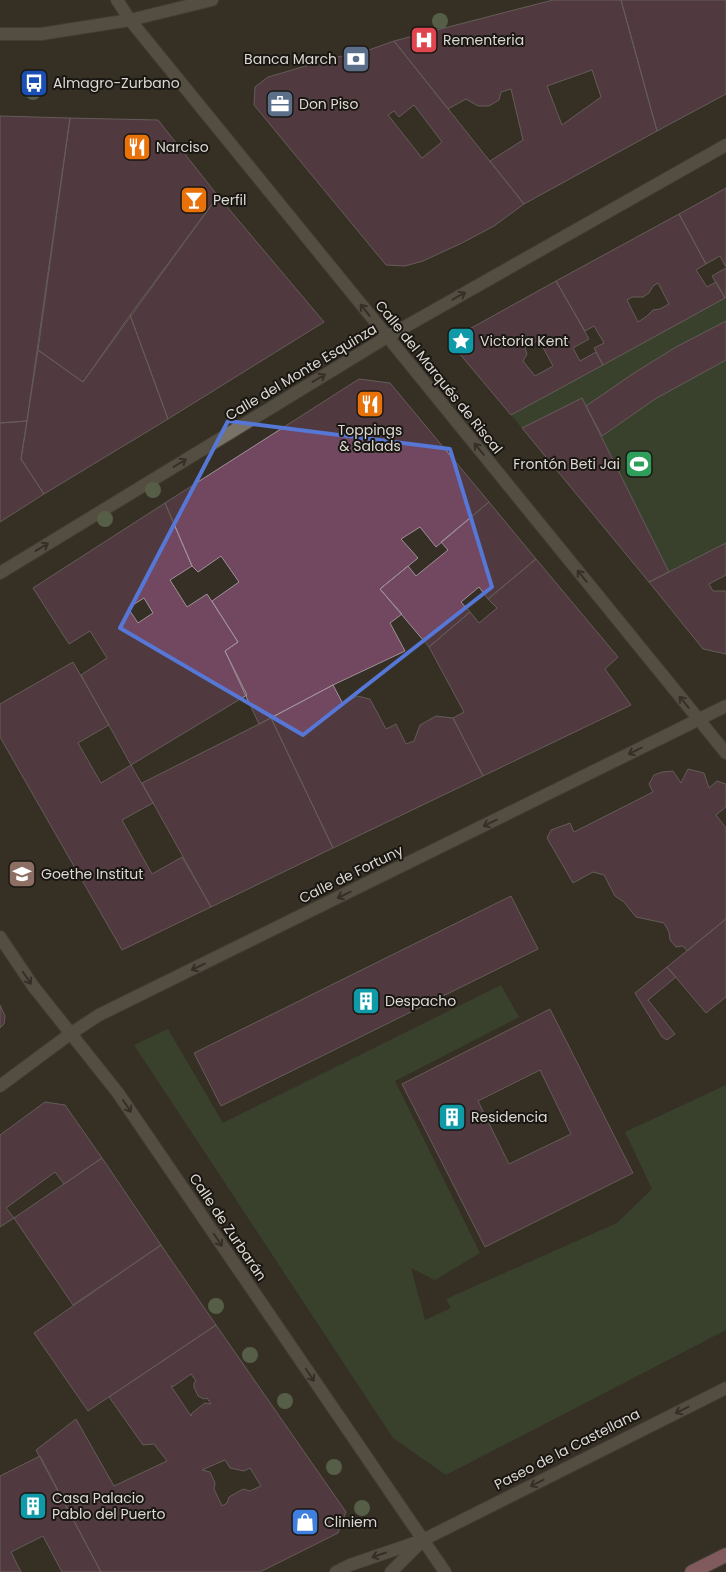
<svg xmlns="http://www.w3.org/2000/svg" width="726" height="1572" viewBox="0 0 726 1572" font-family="Poppins,sans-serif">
<rect width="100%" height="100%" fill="#352f25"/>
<path fill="#3e5839" d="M726,297V543L649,582L511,415Z
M501,985L519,1017L395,1081L480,1253L435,1280L411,1268L425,1320L451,1308L446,1299L617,1223L652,1189L625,1132L726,1085V1330L446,1475L393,1438L134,1045L168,1029L223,1123Z"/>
<path fill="#724860" stroke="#9f9198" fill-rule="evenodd" d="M553,0H621L657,131L524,204L490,161L523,140L511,89L501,92L499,100L489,106H478L466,99L448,109L394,41ZM592,70L601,97L562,125L547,86Z
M621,0H726V94L657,131Z
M394,41L524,204L494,226L462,243L423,261L405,266L386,265L254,105L255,87L268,77L333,58L366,51ZM414,105L442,142L422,158L388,115L394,111L399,117Z
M0,116L70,118L27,421L0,423Z
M70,118L158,120L218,196L83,382L38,350Z
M726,188V267L720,256L706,264L679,214Z
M218,196L324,322L168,419L130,315Z
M679,214L706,264L696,270L707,287L716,282L725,298L603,365L594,348L604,343L594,326L585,331L556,281ZM658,283L669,304L660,309L653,310L647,316L638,322L627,300L632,297H643L649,293L653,286Z
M726,268V297L725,298L712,276Z
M556,281L589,339L573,348L580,361L596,352L603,365L511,415L459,353L464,332ZM539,340L553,366L535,376L523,361L527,354L525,348Z
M130,315L168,419L44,494L21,459L38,350L83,382Z
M726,321V360L655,399L602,436L586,406L634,373L676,347Z
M359,379L390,383L489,502L436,547L420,527L401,539L418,558L380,589L402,614L390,623L405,651L333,685L259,724L225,651L238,642L212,601L239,582L221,556L198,572L192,566L165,503Z
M582,398L669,572L649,582L522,428Z
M27,421L21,459L44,494L0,522V423Z
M489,502L536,559L488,599L479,587L461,602L470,612L429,647L380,589L408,566L416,576L448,550L441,542Z
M165,503L192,566L170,580L187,607L207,594L238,642L225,651L247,695L131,765L81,675L107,658L90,631L69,644L33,588ZM144,598L153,613L138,623L128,608Z
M726,543V575L709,584L713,591H726V654L703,649L649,582Z
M536,559L618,657L605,669L631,705L483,776L453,718L464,712L429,647L470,612L479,623L497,608L488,599Z
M73,662L109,725L78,743L101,783L131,765L153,803L122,820L152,874L182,857L211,907L122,950L0,737V704Z
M333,685L343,704L357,696L370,699L386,729L396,724L406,744L414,741L420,725L436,716L453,718L483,776L333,848L271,718Z
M271,718L333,848L211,907L142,783Z
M688,769L704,773L709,788L717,781L726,784V807L716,815L726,828V919L687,951L683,946L676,947L670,940L669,932L664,923L636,917L624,902L615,896L604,875L593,872L573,883L547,838L551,830L570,823L574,832L653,792L649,784L654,775L662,772L673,771L681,783Z
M511,896L538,949L221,1106L194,1053Z
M726,919V997L706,1013L667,967Z
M667,967L676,977L648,1000L675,1034L667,1040L662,1037L635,993Z
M0,1005L5,1016L4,1024L0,1028Z
M550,1009L633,1173L485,1247L402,1084ZM540,1070L571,1134L509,1164L478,1101Z
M45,1102L65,1105L102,1158L64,1184L55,1172L6,1208L14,1218L0,1227V1135Z
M102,1158L161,1245L73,1305L14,1218Z
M161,1245L216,1325L88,1411L34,1333Z
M216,1325L346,1512L338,1533L260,1572H101L36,1450L76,1419L114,1486L167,1461L154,1444L143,1445L109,1397ZM191,1374L196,1381L194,1383V1387L198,1396L204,1399L207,1398L211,1404L205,1403L192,1413L191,1416L171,1386H174ZM225,1460L230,1468L244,1471L250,1468L261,1486L250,1491L243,1489L229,1497L227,1503L222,1506L214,1489L215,1483L210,1472L202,1470Z
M40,1456L101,1572H62L43,1536L11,1552L21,1572H0V1476Z"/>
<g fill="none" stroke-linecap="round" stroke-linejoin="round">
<g stroke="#524d45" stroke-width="14">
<path id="service" d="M391,1572L423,1540"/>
</g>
<g stroke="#524d45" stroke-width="14">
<path id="minor" d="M117,0L130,20L726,753
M0,573L387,337L726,145
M0,937L33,986L118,1093L445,1572
M0,1086L70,1034L99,1015L726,706
M336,1572L350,1565L423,1540L726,1388"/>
</g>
<g stroke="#524d45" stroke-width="14">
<path id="tertiary" d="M0,34H41L130,20L212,0"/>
</g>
<g stroke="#524d45" stroke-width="16">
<path id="trunk" d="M692,1572L726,1555"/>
</g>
<use href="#service" stroke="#797267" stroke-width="12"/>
<use href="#minor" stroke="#797267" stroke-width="12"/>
<use href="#tertiary" stroke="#797267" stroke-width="12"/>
<use href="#trunk" stroke="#dd8ea4" stroke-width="14"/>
</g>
<g fill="#7f9871">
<circle cx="440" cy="21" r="8"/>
<circle cx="33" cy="92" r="8"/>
<circle cx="153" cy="490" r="8"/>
<circle cx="105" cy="519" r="8"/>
<circle cx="216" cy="1306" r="8"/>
<circle cx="250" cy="1355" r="8"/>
<circle cx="285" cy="1401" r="8"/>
<circle cx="334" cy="1467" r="8"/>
<circle cx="362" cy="1508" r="8"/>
</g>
<defs><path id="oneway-shaft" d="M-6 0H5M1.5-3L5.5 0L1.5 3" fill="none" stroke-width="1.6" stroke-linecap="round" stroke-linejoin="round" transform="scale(1.25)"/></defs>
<g stroke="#36322c">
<use href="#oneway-shaft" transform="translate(459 296) rotate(-29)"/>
<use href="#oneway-shaft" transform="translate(365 310) rotate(-129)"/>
<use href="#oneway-shaft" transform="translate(319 378) rotate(-31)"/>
<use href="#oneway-shaft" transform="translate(479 449) rotate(-129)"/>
<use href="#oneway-shaft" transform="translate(180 463) rotate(-31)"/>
<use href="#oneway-shaft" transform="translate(42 547) rotate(-31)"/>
<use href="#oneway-shaft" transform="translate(582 576) rotate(-129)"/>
<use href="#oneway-shaft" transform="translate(684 702) rotate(-129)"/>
<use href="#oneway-shaft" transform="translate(635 751) rotate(154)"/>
<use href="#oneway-shaft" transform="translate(490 823) rotate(154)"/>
<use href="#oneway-shaft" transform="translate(344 895) rotate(154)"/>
<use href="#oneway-shaft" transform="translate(198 967) rotate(154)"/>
<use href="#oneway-shaft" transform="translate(27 978) rotate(56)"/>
<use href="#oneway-shaft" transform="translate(127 1106) rotate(56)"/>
<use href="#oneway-shaft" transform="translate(218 1240) rotate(56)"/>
<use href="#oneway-shaft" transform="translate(310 1375) rotate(56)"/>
<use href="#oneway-shaft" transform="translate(682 1410) rotate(153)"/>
<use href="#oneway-shaft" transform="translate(537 1483) rotate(153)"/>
<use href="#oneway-shaft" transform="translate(379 1555) rotate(161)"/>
</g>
<path d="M0 0H726V1572H0ZM228,421L450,449L492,587L303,735L120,628Z" fill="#352f25" fill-opacity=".55" fill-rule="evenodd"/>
<path fill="none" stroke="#5677d6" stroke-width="4" stroke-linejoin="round" d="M228,421L450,449L492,587L303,735L120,628Z"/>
<defs>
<g id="hospital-square" transform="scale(1.4375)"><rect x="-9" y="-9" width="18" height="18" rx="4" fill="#e0444e" stroke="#1a1713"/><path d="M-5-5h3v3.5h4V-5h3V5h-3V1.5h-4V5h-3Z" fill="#fff"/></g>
<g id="bank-square" transform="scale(1.4375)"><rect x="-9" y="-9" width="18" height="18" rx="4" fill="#5c6f8a" stroke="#1a1713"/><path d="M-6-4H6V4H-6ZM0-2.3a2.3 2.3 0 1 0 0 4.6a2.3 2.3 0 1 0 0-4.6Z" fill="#fff"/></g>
<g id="bus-square" transform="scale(1.4375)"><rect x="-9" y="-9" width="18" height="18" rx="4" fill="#1a4fb4" stroke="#1a1713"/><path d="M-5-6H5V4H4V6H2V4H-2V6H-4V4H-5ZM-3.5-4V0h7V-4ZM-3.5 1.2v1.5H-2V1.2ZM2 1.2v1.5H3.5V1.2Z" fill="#fff"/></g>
<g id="office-square" transform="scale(1.4375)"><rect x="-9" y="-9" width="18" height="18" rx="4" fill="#5c6f8a" stroke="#1a1713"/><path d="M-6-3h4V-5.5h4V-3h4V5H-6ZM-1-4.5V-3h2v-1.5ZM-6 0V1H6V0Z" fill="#fff"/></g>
<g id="restaurant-square" transform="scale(1.4375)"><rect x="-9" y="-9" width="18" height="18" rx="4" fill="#e8710a" stroke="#1a1713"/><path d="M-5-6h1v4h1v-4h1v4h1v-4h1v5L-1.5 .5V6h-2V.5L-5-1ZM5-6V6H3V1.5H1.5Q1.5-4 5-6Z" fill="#fff"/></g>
<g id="bar-square" transform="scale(1.4375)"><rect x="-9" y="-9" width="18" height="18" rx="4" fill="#e8710a" stroke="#1a1713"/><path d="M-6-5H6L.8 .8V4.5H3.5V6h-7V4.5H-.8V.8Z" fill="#fff"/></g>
<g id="sight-square" transform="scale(1.4375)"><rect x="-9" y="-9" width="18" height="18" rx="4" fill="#0f9aa8" stroke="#1a1713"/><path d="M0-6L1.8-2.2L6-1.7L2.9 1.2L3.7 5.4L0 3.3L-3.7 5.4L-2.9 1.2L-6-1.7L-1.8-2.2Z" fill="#fff"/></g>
<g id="stadium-square" transform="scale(1.4375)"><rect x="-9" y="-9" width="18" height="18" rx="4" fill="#2e9e5b" stroke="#1a1713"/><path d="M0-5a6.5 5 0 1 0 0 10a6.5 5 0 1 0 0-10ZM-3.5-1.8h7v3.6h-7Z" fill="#fff"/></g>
<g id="school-square" transform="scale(1.4375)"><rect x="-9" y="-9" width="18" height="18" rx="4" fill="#8d6e63" stroke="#1a1713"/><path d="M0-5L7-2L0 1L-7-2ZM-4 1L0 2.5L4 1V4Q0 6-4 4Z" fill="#fff"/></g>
<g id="building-square" transform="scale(1.4375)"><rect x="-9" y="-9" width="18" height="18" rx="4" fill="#0f9aa8" stroke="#1a1713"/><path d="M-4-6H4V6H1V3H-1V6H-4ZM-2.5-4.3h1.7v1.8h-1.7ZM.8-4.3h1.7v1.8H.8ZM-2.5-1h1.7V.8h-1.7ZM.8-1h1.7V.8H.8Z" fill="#fff"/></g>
<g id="shop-square" transform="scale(1.4375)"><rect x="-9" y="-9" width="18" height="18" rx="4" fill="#3f7fe0" stroke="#1a1713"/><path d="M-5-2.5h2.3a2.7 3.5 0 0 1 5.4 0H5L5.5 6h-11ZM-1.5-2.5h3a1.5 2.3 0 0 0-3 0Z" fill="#fff"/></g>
</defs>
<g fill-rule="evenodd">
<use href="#hospital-square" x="424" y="40"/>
<use href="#bank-square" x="356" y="59"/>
<use href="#bus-square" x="34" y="83"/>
<use href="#office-square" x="280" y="104"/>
<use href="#restaurant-square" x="137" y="147"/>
<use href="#bar-square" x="194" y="200"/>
<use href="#sight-square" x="461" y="341"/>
<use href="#restaurant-square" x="370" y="404"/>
<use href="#stadium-square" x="639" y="464"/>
<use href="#school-square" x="22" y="874"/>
<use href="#building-square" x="366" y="1001"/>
<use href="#building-square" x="452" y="1117"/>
<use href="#building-square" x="33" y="1506"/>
<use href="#shop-square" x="305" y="1522"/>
</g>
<g text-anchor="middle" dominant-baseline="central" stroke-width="4" stroke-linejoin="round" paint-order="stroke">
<g font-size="14" fill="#dcd8d2" stroke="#1a1713" text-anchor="start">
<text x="443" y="40">Rementeria</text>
<text x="337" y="59" text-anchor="end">Banca March</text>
<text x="53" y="83">Almagro-Zurbano</text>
<text x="299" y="104">Don Piso</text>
<text x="156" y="147">Narciso</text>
<text x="213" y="200">Perfil</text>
<text x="480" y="341">Victoria Kent</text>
<text x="370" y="430" text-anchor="middle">Toppings<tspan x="370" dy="16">&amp; Salads</tspan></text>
<text x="620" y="464" text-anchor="end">Frontón Beti Jai</text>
<text x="41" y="874">Goethe Institut</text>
<text x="385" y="1001">Despacho</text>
<text x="471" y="1117">Residencia</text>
<text x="52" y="1498">Casa Palacio<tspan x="52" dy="16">Pablo del Puerto</tspan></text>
<text x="324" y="1522">Cliniem</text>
</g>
<g font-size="14" fill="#dcd8d2" stroke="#1a1713">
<text transform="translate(301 372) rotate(-31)">Calle del Monte Esquinza</text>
<text transform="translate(439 377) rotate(51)">Calle del Marqués de Riscal</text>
<text transform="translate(351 874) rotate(-26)">Calle de Fortuny</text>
<text transform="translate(228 1227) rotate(56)">Calle de Zurbarán</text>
<text transform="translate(567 1449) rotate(-27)">Paseo de la Castellana</text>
</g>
</g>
</svg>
